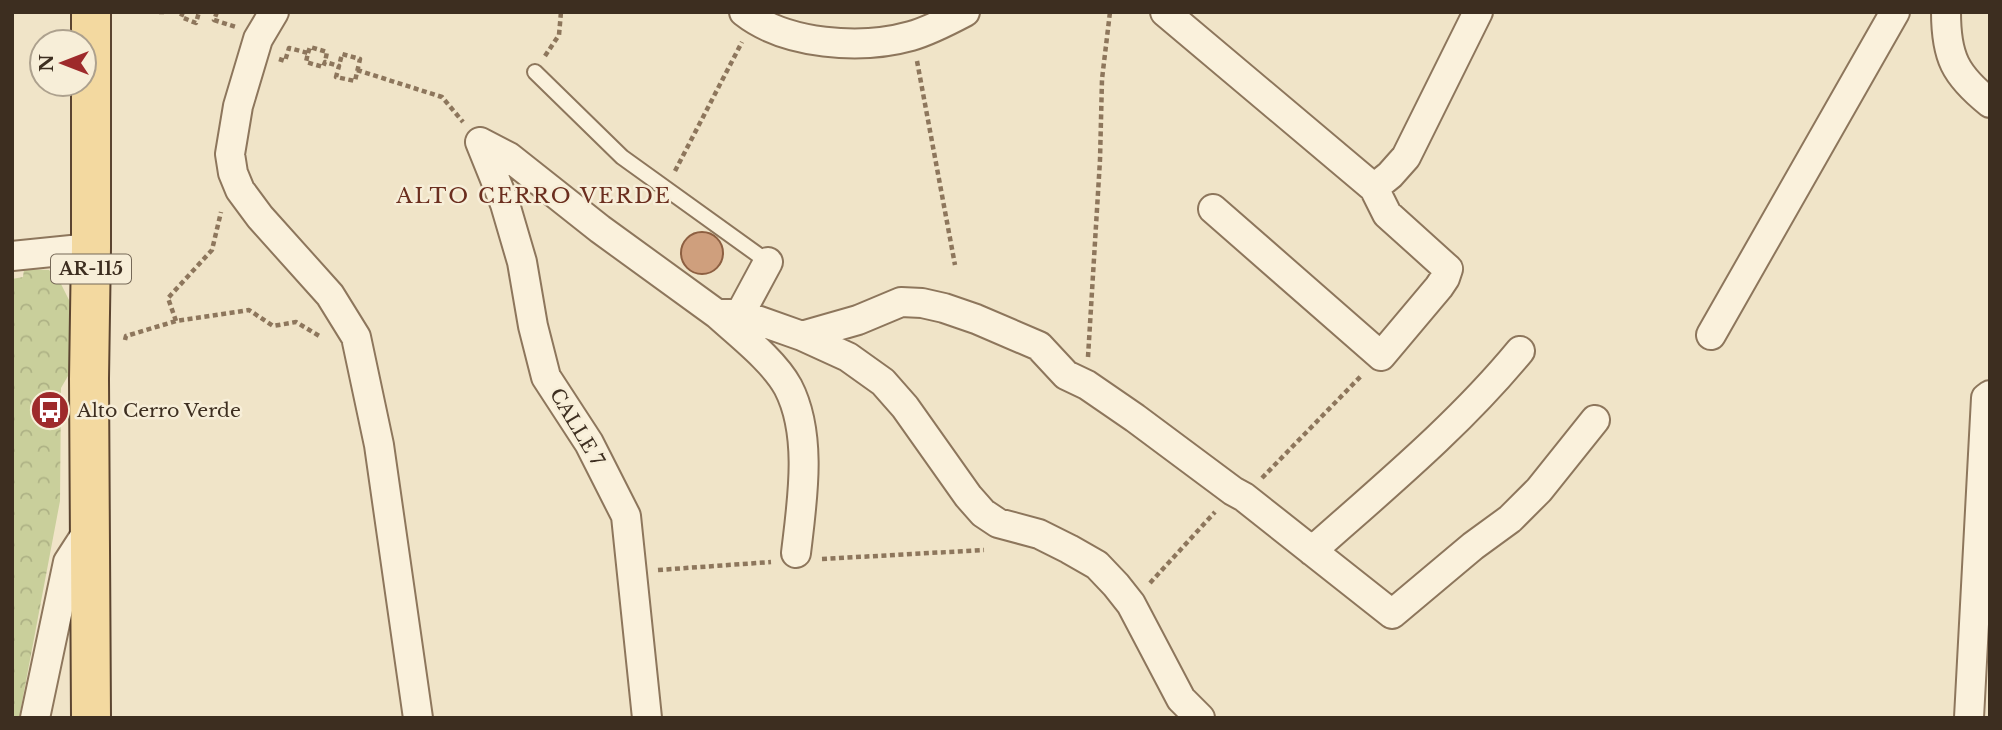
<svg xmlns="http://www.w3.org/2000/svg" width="2002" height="730" viewBox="0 0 2002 730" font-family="'Libre Baskerville',serif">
<defs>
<pattern id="park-crowns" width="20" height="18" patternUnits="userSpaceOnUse" patternTransform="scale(1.75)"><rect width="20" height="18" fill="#c9cf9b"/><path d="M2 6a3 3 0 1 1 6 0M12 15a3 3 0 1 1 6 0" fill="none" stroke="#aeb285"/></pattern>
</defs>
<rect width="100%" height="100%" fill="#f0e4c8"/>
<path fill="url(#park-crowns)" d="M24,269L49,270L60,282L71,304L72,369L61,388L60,501L19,718H12V279L23,277Z"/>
<path fill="#cf9f7d" stroke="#8d5f41" stroke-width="2" d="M681 253a21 21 0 1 1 42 0a21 21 0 1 1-42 0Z"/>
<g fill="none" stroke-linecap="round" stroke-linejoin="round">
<g stroke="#8d765c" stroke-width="18">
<path id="service" d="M535,72L622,157L768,262"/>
</g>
<g stroke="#8d765c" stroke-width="32">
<path id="minor" d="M274,12L258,39L238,106L230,154L233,173L240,190L260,217L330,295L356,337L379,445L418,718
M744,12C786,45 861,50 911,36C929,31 948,21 965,12
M1165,12L1374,188L1387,214L1448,269L1445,278L1439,287L1381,356L1213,209
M1946,12C1946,57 1955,75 1990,103
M480,142L509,157L600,229L717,314H740L802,336L848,357L883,382L905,407L968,496L983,513L998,523L1039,534L1069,549L1097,565L1116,585L1131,604L1181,699L1200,718
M480,142L505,204L522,262L533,326L546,377L589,443L626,516L647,718
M1374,188L1390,175L1406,157L1478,12
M12,256L91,248
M717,314C739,334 774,361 788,387C813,435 802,502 796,553
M740,314L768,262
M1711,335L1895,12
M802,336L858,320L901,302L922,303L944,308L976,319L1039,346L1066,375L1087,385L1135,418L1233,491L1244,497L1392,614L1473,546L1510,519L1539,490L1595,420
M1312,551C1384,487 1459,425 1520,351
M35,718L68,562L90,528
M1969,718L1986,398L1990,395"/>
</g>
<g stroke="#5b4430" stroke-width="42">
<path id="primary" d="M91,12V248L89,379L91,718"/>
</g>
<path stroke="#8d765c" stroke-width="4.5" stroke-dasharray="5 3.5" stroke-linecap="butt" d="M159,12H164
M183,12L181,17L196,23L199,12
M217,12L214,20L236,27
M308,53L310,47L327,52L325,62
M545,56L559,35L561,12
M279,59L285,61L289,48L308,53L306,62L323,67L325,62L339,66L336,77L355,81L360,59L342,54L339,66
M917,61L955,265
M357,70L442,97L463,122
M675,171L742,42
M176,321L168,298L212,250L221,212
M125,340L126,336L176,321L249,310L273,326L296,322L321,337
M1088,357L1100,160L1102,79L1110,12
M1262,478L1361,376
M822,559L984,550
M658,570L771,562
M1150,583L1215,512"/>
<use href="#service" stroke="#faf1dc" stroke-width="14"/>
<use href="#minor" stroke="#faf1dc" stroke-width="28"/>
<use href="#primary" stroke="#f3d9a0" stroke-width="38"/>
</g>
<defs>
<g id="bus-disc" transform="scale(2.0125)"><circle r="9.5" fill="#9e2a2b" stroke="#f7eed8"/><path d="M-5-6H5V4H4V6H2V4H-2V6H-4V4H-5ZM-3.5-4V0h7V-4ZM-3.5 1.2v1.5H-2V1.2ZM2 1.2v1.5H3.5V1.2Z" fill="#fff"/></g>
</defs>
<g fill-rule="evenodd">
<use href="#bus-disc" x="50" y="410"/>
</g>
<g text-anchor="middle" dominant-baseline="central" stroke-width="5" stroke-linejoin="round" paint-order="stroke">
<rect fill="#f7eed8" stroke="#756857" stroke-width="2" x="51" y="254.5" width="80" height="29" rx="5"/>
<g font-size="18" font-weight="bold" fill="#3d2e20">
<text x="91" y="269">AR-115</text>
</g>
<g font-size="19" fill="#3d2e20" stroke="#f7eed8" text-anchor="start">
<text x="77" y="410">Alto Cerro Verde</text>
</g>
<g font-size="19" fill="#3d2e20" stroke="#f7eed8">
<text transform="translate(577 427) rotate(59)">CALLE 7</text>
</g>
<g font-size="21" letter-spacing="2" fill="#6b2e1e" stroke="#f7eed8">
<text x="534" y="196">ALTO CERRO VERDE</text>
</g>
</g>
<rect width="2002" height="730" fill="none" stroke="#3d2e20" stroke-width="28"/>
<g transform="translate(63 63) rotate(270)"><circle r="33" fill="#f7eed8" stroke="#ada18e" stroke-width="2"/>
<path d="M0-5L12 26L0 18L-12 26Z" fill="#9e2a2b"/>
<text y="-10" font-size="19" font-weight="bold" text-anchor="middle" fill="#3d2e20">N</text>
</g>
</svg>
